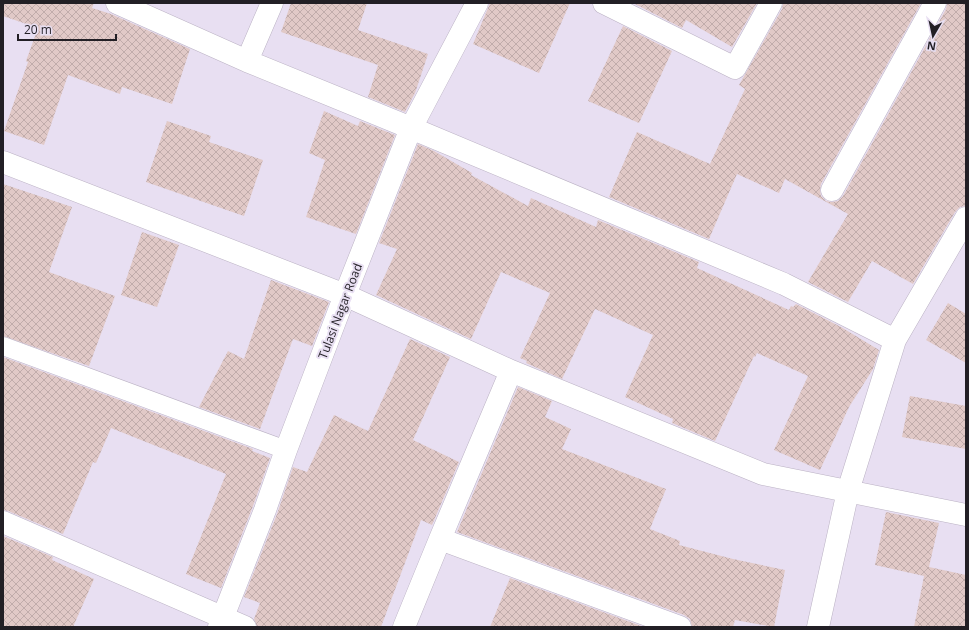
<svg xmlns="http://www.w3.org/2000/svg" width="969" height="630" viewBox="0 0 969 630" font-family="'Open Sans',sans-serif">
<defs>
<pattern id="building-cross-hatch" width="8" height="8" patternUnits="userSpaceOnUse"><rect width="8" height="8" fill="#e1c9c7"/><path d="M0 0l8 8M0 8l8-8" fill="none" stroke="#c1acab"/></pattern>
</defs>
<rect width="100%" height="100%" fill="#e8dff2"/>
<path fill="url(#building-cross-hatch)" d="M3,3H94L92,8L111,14L190,49L172,104L122,87L120,94L68,75L44,145L4,131L28,62L26,61L38,28L3,16Z
M291,3H367L358,30L428,54L415,93L405,112L368,97L378,65L281,32Z
M490,3H570L539,73L473,44Z
M633,3H757L732,47L686,20L682,28Z
M783,3H921L821,184L820,190L821,196L826,201L832,202L838,201L843,196L946,9L947,3H966V206L960,207L955,212L913,284L872,261L848,302L808,282L848,214L785,179L779,193L737,174L709,239L609,197L637,132L710,164L745,89L739,85L782,9Z
M623,26L672,51L639,123L588,101Z
M324,111L358,126L360,121L395,135L356,234L306,217L325,160L309,153Z
M167,121L211,136L209,142L263,160L244,216L146,182Z
M418,144L434,151L472,173L471,175L528,206L531,198L596,227L598,220L699,262L697,268L789,310L791,306L793,307L796,304L841,327L879,350L873,369L849,407L820,470L774,450L808,376L757,353L755,357L754,356L715,441L672,423L673,419L625,397L653,335L595,309L562,379L526,363L527,361L520,358L550,293L501,272L471,339L376,295L397,249L379,243Z
M3,184L72,207L49,272L115,296L89,366L3,336Z
M142,232L179,245L157,307L121,295Z
M271,280L329,302L312,346L293,339L260,429L199,407L228,351L244,359Z
M948,303L966,314V363L926,340Z
M410,339L450,357L413,440L459,462L432,525L421,520L381,627H257L254,619L260,603L244,597L277,514L293,467L307,472L334,415L368,431Z
M3,357L253,449L252,451L270,458L253,506L221,588L186,574L226,474L111,428L96,463L93,462L63,534L8,511L3,510Z
M518,387L552,401L545,417L571,429L562,449L666,489L650,529L680,541L679,545L733,559L785,570L774,627L735,620L733,627H692L690,619L684,615L457,532Z
M910,396L966,406V449L902,437Z
M886,512L939,523L929,567L966,575V627H914L924,576L875,565Z
M3,536L53,557L52,560L94,579L73,627H3Z
M510,578L644,627H490Z"/>
<g fill="none" stroke-linecap="round" stroke-linejoin="round">
<g stroke="#bbb2c4" stroke-width="19">
<path id="service" d="M3,346L286,450"/>
</g>
<g stroke="#bbb2c4" stroke-width="23">
<path id="minor" d="M117,3L247,61L411,128L784,284L895,340
M604,3L735,68L771,3
M247,61L272,3
M3,162L345,295L511,371L763,474L966,515
M832,190L935,3
M3,522L245,627
M440,539L680,627
M219,627L265,510L286,450L345,295L411,128L477,3
M404,627L440,539L511,371
M818,627L848,491L895,340L966,218"/>
</g>
<use href="#service" stroke="#fff" stroke-width="18"/>
<use href="#minor" stroke="#fff" stroke-width="22"/>
</g>
<g text-anchor="middle" dominant-baseline="central" stroke-width="4" stroke-linejoin="round" paint-order="stroke">
<g font-size="12" fill="#221f25" stroke="#e8dff2">
<text transform="translate(340 311) rotate(-69)">Tulasi Nagar Road</text>
</g>
</g>
<rect width="969" height="630" fill="none" stroke="#221f25" stroke-width="8"/>
<g transform="translate(933 36) rotate(189)" stroke="#e8dff2" stroke-width="3" paint-order="stroke">
<path d="M0-3L7 15L0 10L-7 15Z" fill="#221f25"/>
<text y="-6" font-size="11" font-weight="bold" text-anchor="middle" fill="#221f25">N</text>
</g>
<path d="M18 34v6h98v-6" fill="none" stroke="#221f25" stroke-width="2"/>
<text x="24" y="34" font-size="12" fill="#221f25" stroke="#e8dff2" stroke-width="3" paint-order="stroke">20 m</text>
</svg>
